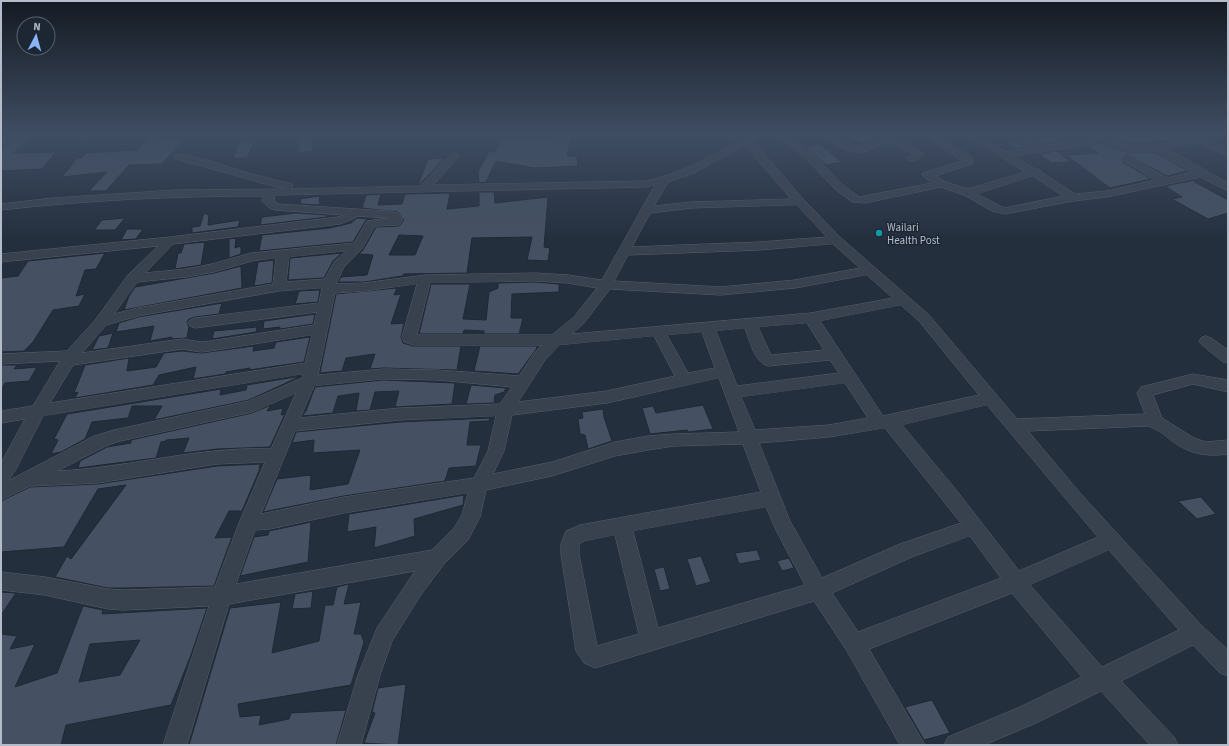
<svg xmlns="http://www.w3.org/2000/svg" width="1229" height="746" viewBox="0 0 1229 746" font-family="'Source Sans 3',sans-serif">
<rect width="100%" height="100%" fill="#242f3e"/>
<path fill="#455162" stroke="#1f2835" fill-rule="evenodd" d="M149,134H162L159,139L185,138L162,164L129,165L106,191H89L107,172L62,177L77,158H82L86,153L138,150Z
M299,134H311L313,142V151L298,153Z
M556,134H571L569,140H571L567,156H577L578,166L534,168L496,161L486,182L479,183L478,172L489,151L495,152L505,137L555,139Z
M866,134H877L879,137L863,144L850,138Z
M1111,134H1184V138L1136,144L1125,143Z
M20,136H33L13,153L56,152L42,169L1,171V147Z
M1056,136L1057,142L1042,144L1033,139Z
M1017,141L1026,147L1016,149L1005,142Z
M238,142H254L247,158H233Z
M1102,142L1116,149L1128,152H1155L1188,171L1167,176L1127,155L1122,159L1123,162L1151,179L1110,188L1066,155L1098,153L1087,146Z
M819,144L829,151L841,162L826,165L806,147Z
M1057,151L1071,162L1052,163L1039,154Z
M445,158L419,185H418L428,159Z
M1195,180V182L1228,200V213L1208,219L1172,199L1182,197L1165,186Z
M479,192H494L495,203L548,197L544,247L550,248L548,261L527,260L532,237L472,238L467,273L404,274L402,276L364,282H338L341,277L367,275L373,255L359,254L363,250L376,227L399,226L404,220L398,212L362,208L366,195L381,194L378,205L402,204L405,194L450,193L447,209L479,206ZM399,235L423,236L415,255H389Z
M319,196L320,205L301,204L300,199Z
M204,213L209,215L208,225L240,220L238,227L192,233V227L200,226Z
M296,213L327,215V217L260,225L262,217Z
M125,218L115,230H94L102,220Z
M357,218L373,219L366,220L353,242L259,251L262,235L330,228L351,223Z
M127,229H143L136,239L121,240Z
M236,238L235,248L241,246V254L229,258V239Z
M205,242L201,265L175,269L178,253H181L184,244Z
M105,253L96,269L85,270L76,296L85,294L79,306L53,310L33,342L24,351L1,352V278L18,276L28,261Z
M342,253L333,261L324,278L288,280L290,258Z
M274,260L272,283L254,286L258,262Z
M241,266L242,288L124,310L129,296L135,287L214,273Z
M535,282L559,284V292L512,294L511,318H523L519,334H484V331L464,330L463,334H419L431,284H470L463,319L486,320L489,292L498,288V283Z
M397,288L394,295L401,294L391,324L404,323L401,337L403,343L413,346H461L457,370L383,368L370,369L375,354L346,358L342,371L320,373L336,294Z
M320,290L318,302L295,304L299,291Z
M222,303L219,314L195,317L189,319L187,322L189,327L187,338L171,339L172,337L150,341L154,326L116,332L119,323L138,317Z
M315,314L313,324L280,329V327L263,329L264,321Z
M257,327L256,332L212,339L214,331Z
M113,333L108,348L92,350L99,336Z
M310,337L304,362L249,370L250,368L226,372L225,374L193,379L196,367L159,375L153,385L75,398L78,392L74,393L85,365L129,358L127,371L156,367L164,353L182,351L201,353L254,346L253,351L274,348L276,342Z
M480,346H537V348L518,374L474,371Z
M1,365H17L14,369L37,367L29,381L5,383L1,390Z
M301,376L249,400L154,420L162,406H132L128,418L92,422L85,439L61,452L51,454L58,440L54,439L67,414L221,389L220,395L246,390L247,385Z
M383,380L455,383L452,404L395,407L399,391L375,392L370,410L356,411L359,393L338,396L333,413L302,416L306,411L315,387Z
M471,385L506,388L504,392L495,395L494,403L466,404Z
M271,405L267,411L283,408L281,415L285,414L270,447L217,449L183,453L189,438L166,440V441L161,442L156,458L78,468L80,461L107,447L131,443V440L252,413Z
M703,405L713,429L688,432L687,430L650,434L642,408L653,406L656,413Z
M603,409L604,417L612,441L588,449L585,435L580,434L578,419L583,418L582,412Z
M490,418L489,421L470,422L467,445H481L476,466L449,468L445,481L344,496L263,512L277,479L311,475L310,490L348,484L360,450L313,453L314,440L292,443L296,432L400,422Z
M260,464L259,471L242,511H229L215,538L232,537L214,586L124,588H108L55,577L67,556L71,559L126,485L98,489L64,547L1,552V501L30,487L98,484L217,466Z
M464,495L463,505L414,519L415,536L374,548L376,527L347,532L349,514Z
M1201,497L1216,514L1197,519L1178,501Z
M311,522L308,562L240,576L254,537L268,535L269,531Z
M757,550L761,560L739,564L735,553Z
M701,556L711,582L696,586L687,559Z
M789,558L794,568L782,571L777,561Z
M664,567L670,589L660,591L654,569Z
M349,584L344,604L361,602L354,634H361L364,642L351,685L238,704L240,717L261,715L259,725L289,719L291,713L346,710L336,745H189L230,608L281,602L272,653L319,641L325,605H333L337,587Z
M313,591L311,608L292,609L295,594Z
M1,592L16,593L1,615Z
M83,606L103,610L102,614L207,608L191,655L171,705L66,725L61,745H1V634L17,636L10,649L35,644L15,687L57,673ZM140,640L120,675L79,682L90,644Z
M406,684L398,745L364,743L375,713L372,712L378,688Z
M932,700L950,733L924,740L905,707Z"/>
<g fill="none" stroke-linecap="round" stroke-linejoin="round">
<g stroke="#565f6c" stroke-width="1">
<path id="minor" d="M8,134H20L1,146V139Z
M83,134H93L88,140L85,141L80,138Z
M736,134H747L748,136L751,134H764L753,141L804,200L840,237L929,315L1017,419L1145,414L1137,393L1141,387L1193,374L1228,380V392L1193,384L1153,395L1162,418L1194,438L1206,442L1228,440V454C1206,457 1190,454 1172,441C1165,435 1157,429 1148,426L1028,431L1080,493L1202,626L1228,650V676L1220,673L1193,645L1121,681L1174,737L1178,745H1150L1101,691L1036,723L984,745H944L948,737L1020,707L1082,677L1012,593L869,649L925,745H900L847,651L814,601L595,668L584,663L576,651L561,554V544L566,531L580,525L761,492L743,444L674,446L648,450L615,456L552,476L486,490L480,517L468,540L444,564L420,596L392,641L380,675L361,745H337L358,675L377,628L415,571L229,604L187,745H163L209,606L124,610L108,609L45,595L1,590V572L45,577L108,589L124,590L215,587L239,523L265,462L217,464L98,483L30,486L1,500V485L3,483L1,484V463L25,419L1,423V411L33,406L60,361L1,364V354L67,351L96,319L128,275L158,246L1,262V254L170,237L338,217L344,215L275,210C270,209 265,205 262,201L263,196C176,196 88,200 1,210V204L53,198L176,190L285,189C248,180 212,168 175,159L174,157L175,155L179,154L207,160L255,175L292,184L293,186L291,189L420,186L451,154L455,153L460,156L433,185L646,181C680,174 710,157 741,140ZM745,145L791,199L692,202L654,206L668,182L694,173ZM655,185L602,280L568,275L535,273L425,275L364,283L336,284L344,267L362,249L375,226L399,225L403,219L398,213L387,211L278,204L274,200L275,195L646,187ZM797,205L827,237L759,242L632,247L650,213L692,208ZM356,216L388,218L367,221L354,243L251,253L212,264L186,269L145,273L173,244L340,224L355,218ZM833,244L860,268L795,280L721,287L614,281L628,255L759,250ZM346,251L334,262L325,279L286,282L289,257ZM276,258L273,284L138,308L114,314L137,282L186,277L214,272L252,261ZM867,275L893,298L811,313L572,334L584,323L610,289L721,295L795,288ZM535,281L568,283L597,288L574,317L552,335H417L430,283ZM417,284L402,337L404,342L413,345H542L535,352L519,376L438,370L383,369L318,375L335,293L364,291ZM322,288L319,303L195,318L190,320L188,323L190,326L195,328L317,312L314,325L210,341L201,342L182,339L82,353L106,325L138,316L279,291ZM901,305L919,321L979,395L883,416L820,321ZM807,323L824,350L771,355L758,327ZM745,328C750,341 754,362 768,366L830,360L839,373L737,386L716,331ZM702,332L715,368L688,373L667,335ZM312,335L305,363L50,403L73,365L182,349L201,352L210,351ZM654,336L675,376L607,391L518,402L545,360L559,345ZM303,374L302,378L249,401L114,430L94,436L8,481L16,469L43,416ZM719,378L739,432L674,434L648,436L615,442L552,462L493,474L504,451L512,415L607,403ZM383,379L438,380L512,387L500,404L400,408L300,418L314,386ZM845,383L868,418L829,425L755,430L741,397ZM296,393L271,449C199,446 129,468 57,471L106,446L116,442L252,412ZM987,405L1098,537L1019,571L957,491L902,425ZM496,416L488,451L474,478L344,497L261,514L295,431L400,420ZM885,428L961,523L900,544L822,578L790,521L759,443L829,437ZM468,493L462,515L454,528L432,550L236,584L255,530L270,529L344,513ZM766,507L776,530L805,585L658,628L633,531ZM615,535L639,634L597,646L579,554V544L584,541ZM970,536L1001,578L858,632L832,593L912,557ZM1109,550L1179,630L1102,667L1030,585Z
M777,134H788L817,158L843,185L859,197L932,183L922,175L923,173L962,161L921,134H934L972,158L973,162L972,164L935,176L946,182L968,189L1025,172L966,134H978L1006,152L1030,148L1010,134H1022L1042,146L1080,140L1095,134H1108L1124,144L1136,146L1158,144L1190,138L1188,134H1198L1228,150V157L1198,142L1167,149L1228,183V191L1200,177L1107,197L1073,201L1005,214L992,211L964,195L941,187L865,203L852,202L835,189L809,162ZM1102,140L1117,148L1128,151H1155L1192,172L1167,178L1128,156L1123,159L1124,161L1155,180L1107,191L1075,194L1041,172L1040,170L1035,169L1014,156L1082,146ZM1033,176L1063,196L1005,208L1000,206L977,194Z
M816,134H830L859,147L883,138L878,134H898L896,137L924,154L916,160H908L907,158L912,154L890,142L860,153L847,150Z
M1206,336L1211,338L1228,350V363L1223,362L1201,344L1199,341L1201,338Z"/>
</g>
<use href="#minor" fill="#38414e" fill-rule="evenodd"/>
</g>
<linearGradient id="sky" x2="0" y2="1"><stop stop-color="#141a22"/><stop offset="0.56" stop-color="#3f4d63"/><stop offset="1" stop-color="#3f4d63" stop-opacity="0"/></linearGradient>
<rect width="1229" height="239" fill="url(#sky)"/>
<circle fill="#0f9aa8" stroke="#1d2633" stroke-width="1.5" cx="879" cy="233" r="4"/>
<g text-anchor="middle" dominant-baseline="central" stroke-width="3" stroke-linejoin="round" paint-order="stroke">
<g font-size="11" fill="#b4bcc9" stroke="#1d2633" text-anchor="start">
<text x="887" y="227">Wailari<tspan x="887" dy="13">Health Post</tspan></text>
</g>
</g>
<rect width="1229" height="746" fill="none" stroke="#b4bcc9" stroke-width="4"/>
<g transform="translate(36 36) rotate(6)"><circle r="19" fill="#1d2633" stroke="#59626f"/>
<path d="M0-3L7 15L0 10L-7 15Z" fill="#8ab4f8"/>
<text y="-6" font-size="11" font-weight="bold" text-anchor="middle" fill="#b4bcc9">N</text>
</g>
</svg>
